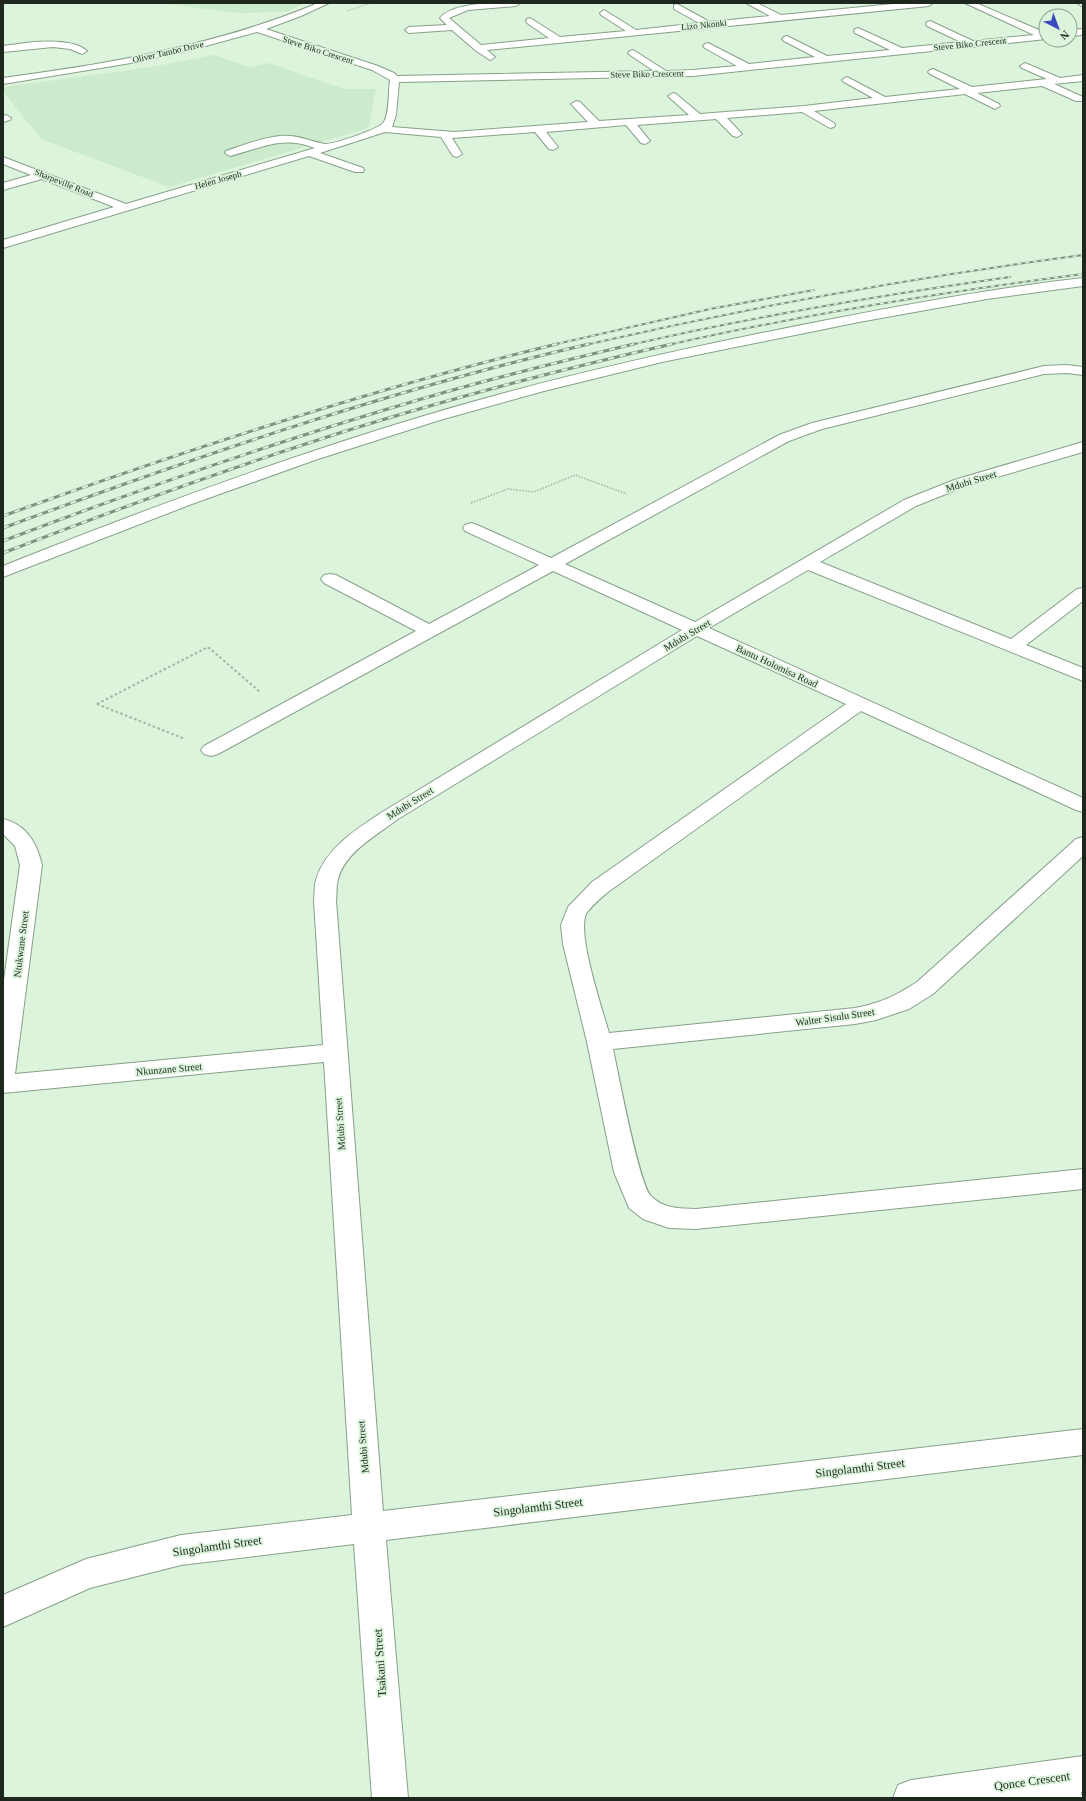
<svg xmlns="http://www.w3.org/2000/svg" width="1086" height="1801" viewBox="0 0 1086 1801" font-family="Georgia,serif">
<rect width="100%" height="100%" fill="#dbf4db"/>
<path fill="#ccebcc" d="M160,3H305L286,12L238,13Z
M214,55L249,67L268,63L344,89H376L369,126L362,130L169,187L41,139L3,91V87L151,67Z"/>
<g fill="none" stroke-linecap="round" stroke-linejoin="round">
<g stroke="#88a089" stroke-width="2">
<path id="minor" d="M318,3H329L301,16L266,29L378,66L394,73L397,76L654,71L630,55L628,53L630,51L633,50L666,71L693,70L737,66L705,48L703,46L705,44L708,43L749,64L815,57L784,41L782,39L784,37L787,36L827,56L890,50L855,33L854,31L855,29L858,28L902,48L961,42L927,26L926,24L927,22L930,21L973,41L1034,35L965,3H976L1046,33V39L693,76L399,82L396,115L392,127L454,132L588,122L571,104L576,101L580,102L599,121L689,115L670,98L668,96L673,93L676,94L700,114L804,106L873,98L844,82L842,80L847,77L885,97L960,89L930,74L928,72L930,70L933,69L972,87L1047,79L1022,68L1020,66L1025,63L1060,78L1083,75V81L1054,84L1083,97V101H1076L1042,86L977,93L999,104L1000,106L995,109L965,94L814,111L834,123L835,125L834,127L830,128L802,112L727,118L742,134L737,137L733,136L716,119L637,125L650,141L645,144L641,143L626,125L546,132L558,147L553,150L549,149L535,132L452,138L462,154L457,157L453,156L441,137L385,132L320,153L363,168L364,170L363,172H355L309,156L3,248V240L114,207L42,179L3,190V183L31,175L3,164V157L126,204L315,148C282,135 262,148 230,156L225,153L226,151C244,145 261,138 280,136C296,134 309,141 325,144C332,145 380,129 384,122C390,111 388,92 390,80L372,70L257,32L191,50L131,63L3,84V78C36,73 69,69 102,63C176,50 249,32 318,3Z
M491,3H520L516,6L468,10L449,18L481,45L549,38L527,23L526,21L527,19L530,18L560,37L626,31L601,15L600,13L604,10L636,30L699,23L674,9V5L677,4L710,22L770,16L746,3H757L781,15L903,3H933L929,6L487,50L495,57L490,60L475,50L452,30L409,33L405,30L409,27L447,25L440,18C449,6 477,4 491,3Z
M1077,3H1083V7Z
M1083,29V35L1070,36V30Z
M33,42C47,41 76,40 87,51L82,54L70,49L53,47L3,52V46Z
M6,115L11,118L10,120L3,122V116Z
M1083,278V286L987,299L859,322L662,362L544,391L440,420L315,460L192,504L3,577V566C143,510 283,458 427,415C557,376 689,347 822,321C909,304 995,288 1083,278Z
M1067,365L1083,367V375L1067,373L1044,374L822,429L789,441L565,564L695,622L904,500L954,480L1083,442V452L966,486L916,506L820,562L1011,639L1077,589L1083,588V601L1026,645L1083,668V681L808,570L709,628L1083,798V812L1076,810L861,711L608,892C601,898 591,906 586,914C577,935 602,1008 609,1033L855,1008C881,1003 895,996 917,982L1076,839L1083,837V856L933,994L909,1009L876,1020L855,1024L613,1049C618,1072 639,1185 651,1196C664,1209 678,1208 696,1209L1083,1169V1189L696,1229L669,1228L643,1219L629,1208L614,1172L587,1042L563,944L561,925L568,907L592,882L846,704L697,636L398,819C377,835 345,852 338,879C336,886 337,894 336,901L383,1511L1083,1429V1455L386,1540L408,1798H372L354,1544L181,1565L90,1588L3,1627V1595L86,1559L181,1535L352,1515L324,1062L3,1093V987L20,865L15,846L3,834V819C26,824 37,843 42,865L15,1074L323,1045L314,901C315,894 314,886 316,880C325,848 358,828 384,811L682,630L553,571L218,754L211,756L204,754L201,750L204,746L416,631L324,583L321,579L324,575L330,574L336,575L429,624L539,565L465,531L463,528L465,525L471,523L477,525L551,558L779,435L812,423L1044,366Z
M1083,1756V1792H1081L1083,1798H1048V1797L1037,1798H893L898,1785L911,1780Z"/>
</g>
<path stroke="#9fb4a0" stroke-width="1" stroke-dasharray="1.5 1.5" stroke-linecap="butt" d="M347,11L371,3"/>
<path stroke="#9fb4a0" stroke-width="1.5" stroke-dasharray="1.5 1.5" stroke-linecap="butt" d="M471,503L508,489L534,492L575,475L627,494"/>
<path stroke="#9fb4a0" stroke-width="2" stroke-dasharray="2.5 2.5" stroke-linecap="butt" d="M97,704L208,647L260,692
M97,704L185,739"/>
<use href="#minor" fill="#fff" fill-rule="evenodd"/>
<g stroke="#7f9180" stroke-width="2">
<path id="rail-far1" d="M552,345L710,309L814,290
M585,345C750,307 915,277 1083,255
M630,345C755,316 882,295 1010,277
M668,345C805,314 944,292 1083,274"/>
</g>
<g stroke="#7f9180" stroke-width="3">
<path id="rail" d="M3,516C185,450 368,390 557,344
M3,528C195,457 390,390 589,344
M3,541C140,489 278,441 418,400C489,379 562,361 634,344
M3,553C117,509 232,467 349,430C455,397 563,369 672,344"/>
</g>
<use href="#rail-far1" stroke="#dbf4db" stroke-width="1.5" stroke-dasharray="4" stroke-linecap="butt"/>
<use href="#rail" stroke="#dbf4db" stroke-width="2" stroke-dasharray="6" stroke-linecap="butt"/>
</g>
<g text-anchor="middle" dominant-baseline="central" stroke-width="3.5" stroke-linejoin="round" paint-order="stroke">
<g font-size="9" fill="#1d271e" stroke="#dbf4db">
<text transform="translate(704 25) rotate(-6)">Lizo Nkonki</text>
<text transform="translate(970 44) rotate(-6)">Steve Biko Crescent</text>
<text transform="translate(318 50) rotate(18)">Steve Biko Crescent</text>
<text transform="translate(168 52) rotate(-13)">Oliver Tambo Drive</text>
<text transform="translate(647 74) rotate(-1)">Steve Biko Crescent</text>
<text transform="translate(218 180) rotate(-16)">Helen Joseph</text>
<text transform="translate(64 183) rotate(22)">Sharpeville Road</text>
</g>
<g font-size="10" fill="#1d271e" stroke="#dbf4db">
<text transform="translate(971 481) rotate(-17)">Mdubi Street</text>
<text transform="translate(687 635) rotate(-31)">Mdubi Street</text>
<text transform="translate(777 666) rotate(25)">Bantu Holomisa Road</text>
<text transform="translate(410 803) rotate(-32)">Mdubi Street</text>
<text transform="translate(21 944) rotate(-83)">Ntukwane Street</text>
<text transform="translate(835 1017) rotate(-8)">Walter Sisulu Street</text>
<text transform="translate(169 1069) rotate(-5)">Nkunzane Street</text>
<text transform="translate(340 1124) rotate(-94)">Mdubi Street</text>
<text transform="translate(363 1447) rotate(-95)">Mdubi Street</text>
</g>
<g font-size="12" fill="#1d271e" stroke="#dbf4db">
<text transform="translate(860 1468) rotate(-7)">Singolamthi Street</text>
<text transform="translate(538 1507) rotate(-7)">Singolamthi Street</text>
<text transform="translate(217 1546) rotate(-8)">Singolamthi Street</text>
<text transform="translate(380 1663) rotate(-94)">Tsakani Street</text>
<text transform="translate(1032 1781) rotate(-8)">Qonce Crescent</text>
</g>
</g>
<rect width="1086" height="1801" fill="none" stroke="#1d271e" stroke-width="8"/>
<g transform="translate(1058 28) rotate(138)"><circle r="19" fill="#dbf4db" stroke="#8fa28f"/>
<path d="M0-3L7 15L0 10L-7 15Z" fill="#3b4abd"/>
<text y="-6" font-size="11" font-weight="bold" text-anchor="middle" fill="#1d271e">N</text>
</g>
</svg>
